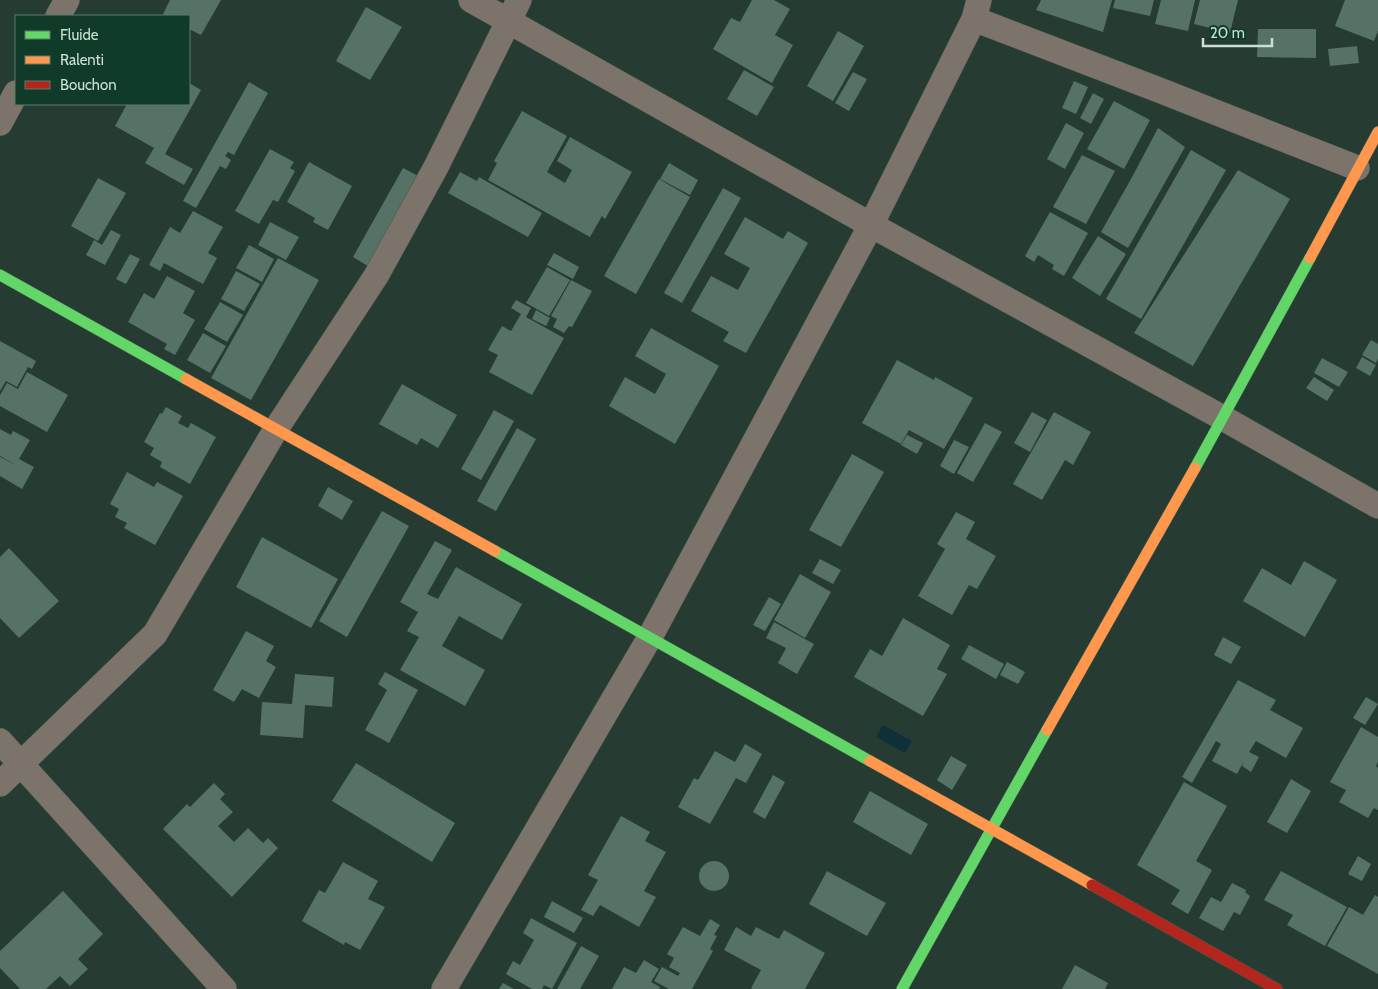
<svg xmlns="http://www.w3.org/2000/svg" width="1378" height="989" viewBox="0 0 1378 989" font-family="Cabin,sans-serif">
<rect width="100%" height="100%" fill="#263c32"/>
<path fill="#0d3039" d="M883,725L912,741L905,753L876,737Z"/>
<path fill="#567165" d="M170,0H221L201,35L189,29V16H167L163,14Z
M752,0H774L790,9L775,35L793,45L772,83L713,49L731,18L740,22Z
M1041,0H1112L1103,32L1036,10Z
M1115,0H1154L1150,16L1113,8Z
M1161,0H1195L1188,31L1155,24Z
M1200,0H1238L1230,33L1194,24Z
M1345,0H1378V31L1374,41L1335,26Z
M366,7L402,27L370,80L336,61Z
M1258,29H1316V58L1257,57Z
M838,31L864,46L833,101L807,86Z
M1357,46L1359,63L1330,66L1328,49Z
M744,70L774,87L757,116L727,99Z
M853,72L867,79L849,111L835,103Z
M1074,81L1088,87L1076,114L1062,108Z
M249,82L268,93L234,155L228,152L225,156L231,160L226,169L220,166L196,208L183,201Z
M189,83L201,90L165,154L193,169L184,185L145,163L154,148L115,126L127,104H189Z
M1093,93L1104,99L1091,124L1080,118Z
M1114,101L1150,120L1124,169L1087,149Z
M522,111L567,136L547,172L565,183L572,170L557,161L570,137L632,172L605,219L602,216L590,237L488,180L497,163L494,161Z
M1066,123L1084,133L1065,169L1047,159Z
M1158,128L1185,147L1128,248L1101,232L1131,179Z
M270,149L294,162L290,168L295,171L278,202L273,200L259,224L235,211Z
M1191,150L1226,170L1141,319L1106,299Z
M1082,155L1115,171L1086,224L1053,207Z
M309,162L352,186L328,230L313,222L315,218L287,202Z
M669,163L698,180L690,195L660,179Z
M403,168L422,178L371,268L353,257Z
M1238,170L1290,199L1193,366L1134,333Z
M460,172L477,181L479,177L542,213L528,237L448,193Z
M98,178L126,193L98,241L71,226Z
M659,179L690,197L636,294L604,276Z
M723,188L741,198L682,303L664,293Z
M193,211L223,227L208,253L217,258L203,284L164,263L160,271L149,265L170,227L180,233Z
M1050,212L1088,233L1064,276L1052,269L1054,265L1038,255L1034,262L1025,256Z
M745,217L783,239L788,231L808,243L746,353L723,341L729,332L691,311L711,276L738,290L750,268L724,254Z
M270,222L299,237L286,260L258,245Z
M111,230L121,235L105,265L86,255L94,240L102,245Z
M1098,236L1126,254L1100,296L1072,278Z
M249,245L274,259L262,282L236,268Z
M554,253L579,267L573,279L547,265Z
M130,254L140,259L126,284L116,279Z
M278,258L319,280L251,400L211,378Z
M547,267L570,280L549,316L526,303Z
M236,271L260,284L244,311L221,299Z
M167,276L195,291L183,313L195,320L175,355L164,349L167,344L128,322L144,293L154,299Z
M571,280L592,291L572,327L569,326L564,333L553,327L557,319L551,316Z
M516,300L531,308L526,317L564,338L532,395L489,372L498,355L488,350L502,326L511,331L521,314L511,308Z
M220,302L243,315L227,342L204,329Z
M536,310L550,318L546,326L532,319Z
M651,328L719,366L675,444L609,406L625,377L655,394L666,374L635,356Z
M203,333L226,346L210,373L187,360Z
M1371,340L1378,344V359L1376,363L1362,355Z
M0,341L36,361L32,369L28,367L17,387L6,381L0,391Z
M1362,357L1376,365L1370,376L1356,368Z
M1322,358L1348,372L1339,387L1314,373Z
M897,360L934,380L935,377L973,398L944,449L909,430L901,444L862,423Z
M27,372L68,395L47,432L0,406V395L7,383L18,389Z
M1314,377L1334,390L1327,401L1306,388Z
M402,384L457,415L438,448L421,438L417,445L379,424Z
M166,407L182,416L178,423L188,428L191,423L216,437L190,484L160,467L162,462L150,455L154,448L144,442L160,413L162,414Z
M494,410L514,421L481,480L461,469Z
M1032,412L1047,420L1030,452L1014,443Z
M1054,412L1091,432L1073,465L1065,460L1042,500L1013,484Z
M985,423L1002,432L973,482L957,473Z
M517,428L536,439L496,511L477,501Z
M0,429L11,435L13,431L30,440L19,459L34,467L22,489L0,476V457L16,465L0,456Z
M907,435L923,443L917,454L901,445Z
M954,440L969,447L954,474L940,466Z
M852,454L884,472L841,547L809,530Z
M127,472L154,487L157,482L183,496L155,545L124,528L127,523L115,517L119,509L110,504Z
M328,487L353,501L342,520L318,506Z
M382,511L409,526L347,637L319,621Z
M956,512L975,522L966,539L996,556L977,589L969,585L952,615L918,596L945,549L937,544Z
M262,537L338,579L311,628L236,587Z
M435,541L452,550L427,594L438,599L456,567L522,604L502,640L459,616L442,646L485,670L465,706L400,670L419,637L407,631L418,612L400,602Z
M9,548L59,601L19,638L0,618V557Z
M820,559L841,570L833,584L812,573Z
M1304,561L1337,580L1305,637L1243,601L1262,568L1291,585Z
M800,574L831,592L805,638L774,620Z
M769,597L781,604L765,631L753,625Z
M903,618L950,645L937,669L947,674L923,716L854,677L870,649L882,656Z
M774,622L814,644L797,674L778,663L786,648L766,638Z
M246,631L274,646L266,661L276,667L259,698L242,689L234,702L213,690Z
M1223,637L1241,647L1231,664L1214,655Z
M969,645L1004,664L996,679L961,659Z
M1007,662L1025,672L1018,684L1000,675Z
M385,672L418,690L389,743L365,730L387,690L378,684Z
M295,674L334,677L332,707L305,705L303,738L260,735L262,702L292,704Z
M1238,680L1276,700L1270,710L1303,728L1286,758L1256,741L1249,752L1259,757L1251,772L1242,766L1244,761L1237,774L1212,761L1221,744L1216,741L1192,783L1182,777Z
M1366,697L1378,704L1365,725L1353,718Z
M1361,727L1378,737V762L1376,766L1378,768V810L1374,808L1368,818L1339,802L1346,790L1330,782Z
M745,744L762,754L746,783L736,778L710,824L678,807L694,778L698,780L715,751L735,762Z
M951,756L967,765L952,790L937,780Z
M356,763L455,823L432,862L332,801Z
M773,775L785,782L765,819L753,812Z
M1291,779L1311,791L1287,833L1267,822Z
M1184,782L1227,806L1196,861L1212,870L1188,914L1171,904L1180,890L1137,865Z
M214,783L225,794L220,799L233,812L218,826L234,842L248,828L263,843L268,838L278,848L232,897L163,829L187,804L190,807Z
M870,791L928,824L911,855L853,822Z
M621,816L650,832L645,841L666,852L644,891L656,897L639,927L600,905L593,916L581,910L598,880L588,875Z
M1358,856L1371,864L1362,881L1348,874Z
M699 876a15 15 0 1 1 30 0a15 15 0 1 1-30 0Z
M343,862L378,881L368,899L385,907L360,950L345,942L344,945L302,921L319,890L325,893Z
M827,871L886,903L867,936L809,904Z
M1281,871L1347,907L1325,946L1287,925L1293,915L1264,900Z
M1232,883L1246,890L1245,892L1250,896L1240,915L1234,912L1223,931L1199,918L1211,897L1221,902Z
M63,891L103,934L78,959L88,969L70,986L60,976L46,989H20L0,968V951Z
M1375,895L1378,897V974L1327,946L1349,907L1363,915Z
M552,901L583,918L574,933L544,917Z
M531,918L577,943L552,989L544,985L542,989H532L506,974L513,961L520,965L534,940L523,933Z
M710,919L720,925L714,935L717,936L710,949L713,951L692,989H669L654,981L662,967L678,976L680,973L669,967L674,958L667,954L683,927L700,936Z
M736,927L751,936L756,927L779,939L784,930L825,953L805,989H753L751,988L761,970L724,950Z
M581,946L599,956L580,989H557Z
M644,960L659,969L651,982L660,987L659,989H612L624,967L636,973Z
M1075,965L1108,983L1105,989H1062Z
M503,983L514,989H499Z"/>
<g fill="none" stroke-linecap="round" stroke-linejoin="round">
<g stroke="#45584f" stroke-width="26">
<path id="street" d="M471,0L871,225L1223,418L1378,506
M58,16L67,0
M974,19L1159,90L1357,168
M0,123L16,93
M0,741L224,989
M0,784L155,634L276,429L376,276L436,167L519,0
M444,989L650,637L871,225L974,19L979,0"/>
</g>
<g stroke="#45584f" stroke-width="12">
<path id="fast" d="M0,275L186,379
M1195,468L1310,258
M495,551L870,761
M902,989L1047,730"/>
</g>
<g stroke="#45584f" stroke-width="12">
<path id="slow" d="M1310,258L1378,132
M186,379L495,551
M1047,730L1195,468
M870,761L1092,885"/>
</g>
<g stroke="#45584f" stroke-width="12">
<path id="jam" d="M1092,885L1277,989"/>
</g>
<use href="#street" stroke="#7c736b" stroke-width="25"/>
<use href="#fast" stroke="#63d668" stroke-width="11"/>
<use href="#slow" stroke="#ff974d" stroke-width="11"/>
<use href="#jam" stroke="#b3261e" stroke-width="11"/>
</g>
<rect x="15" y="15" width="175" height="90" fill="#103b29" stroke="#5a7d6d"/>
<rect x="25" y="31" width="25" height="8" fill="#63d668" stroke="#5a7d6d"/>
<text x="60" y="40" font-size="15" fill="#cae0d4">Fluide</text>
<rect x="25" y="56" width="25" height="8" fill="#ff974d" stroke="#5a7d6d"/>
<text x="60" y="65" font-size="15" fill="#cae0d4">Ralenti</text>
<rect x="25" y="81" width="25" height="8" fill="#b3261e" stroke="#5a7d6d"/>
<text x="60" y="90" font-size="15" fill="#cae0d4">Bouchon</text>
<path d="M1203 38v8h69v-8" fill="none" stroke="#cae0d4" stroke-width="2.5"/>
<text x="1210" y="38" font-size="15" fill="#cae0d4" stroke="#103b29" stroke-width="4" paint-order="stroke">20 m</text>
</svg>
